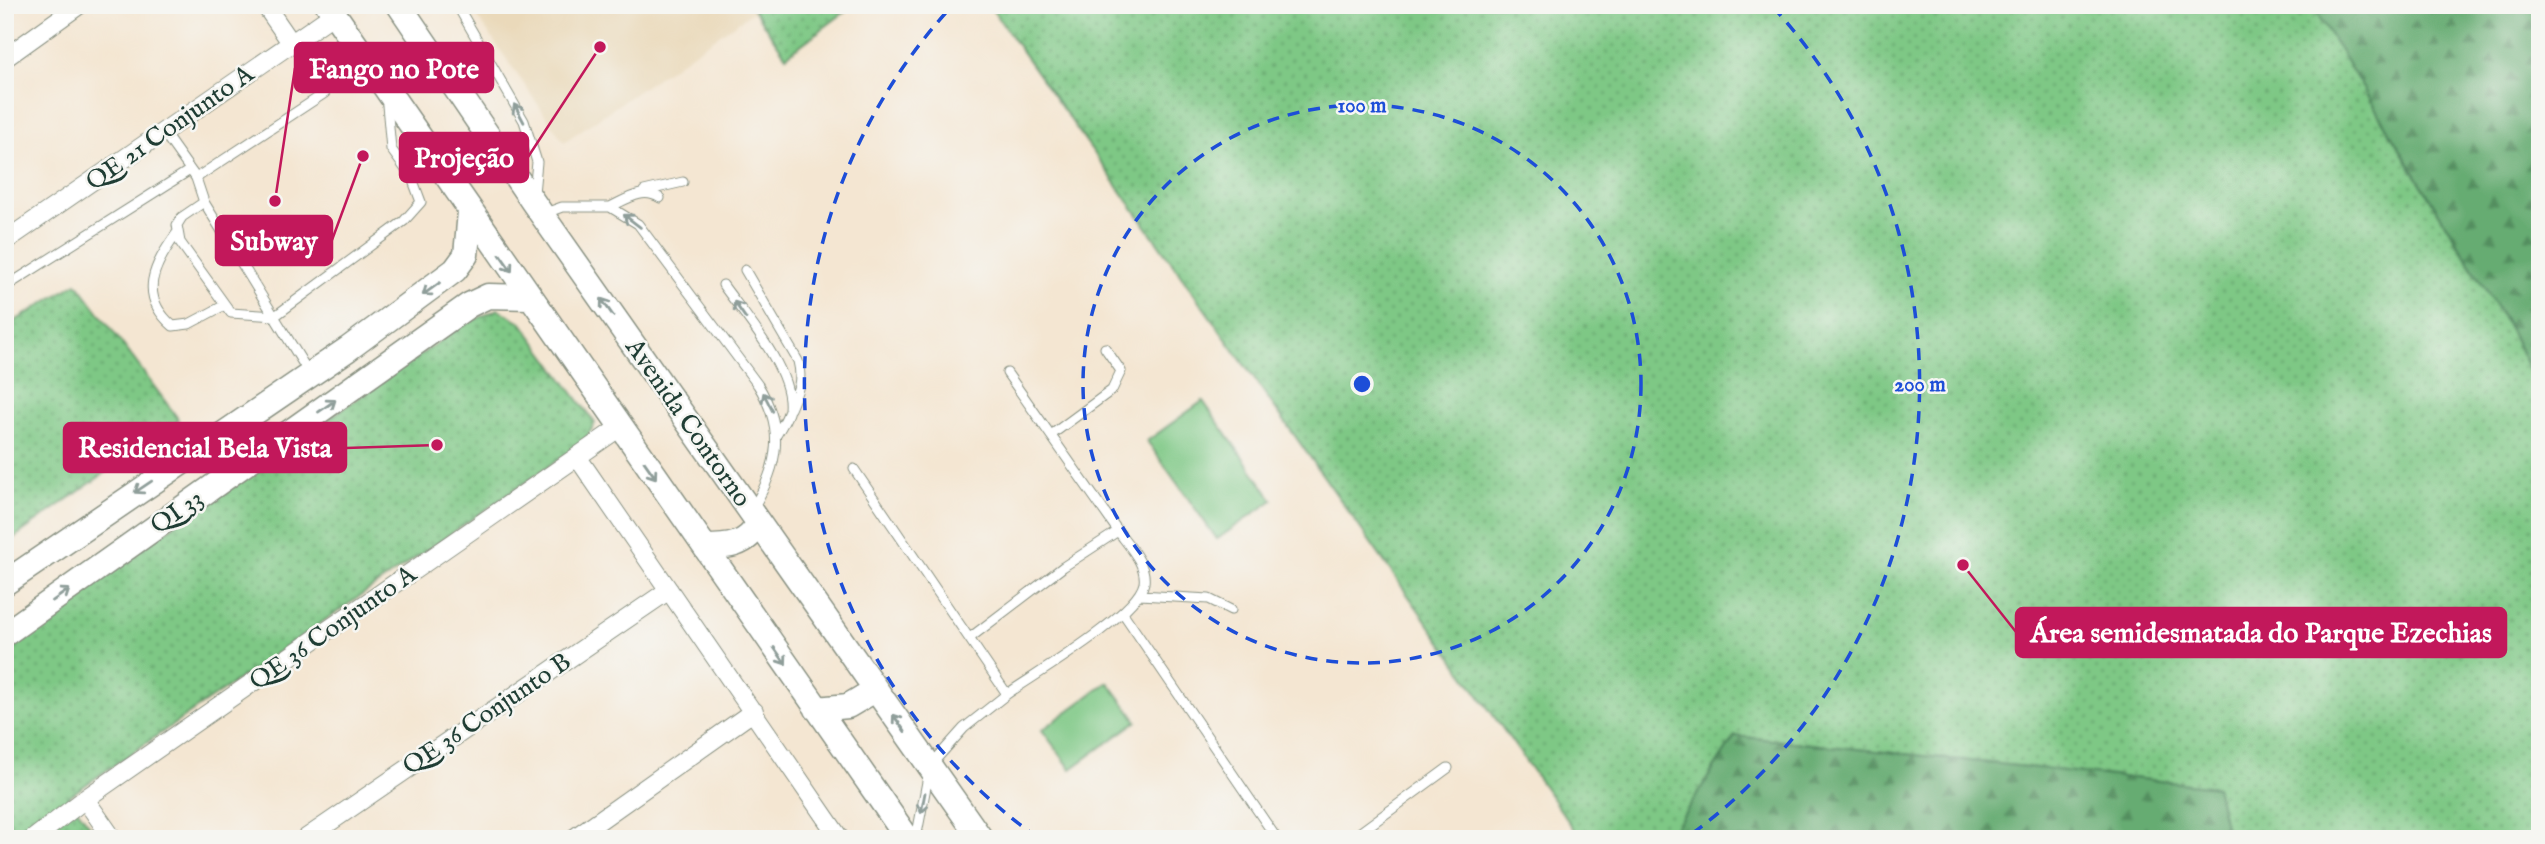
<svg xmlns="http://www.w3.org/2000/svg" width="2545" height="844" viewBox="0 0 2545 844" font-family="'IM FELL English',serif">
<defs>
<pattern id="grass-dots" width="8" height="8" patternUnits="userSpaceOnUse" patternTransform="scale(1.75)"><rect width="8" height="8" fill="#7ec885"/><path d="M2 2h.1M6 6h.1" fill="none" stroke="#67a46e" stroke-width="1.8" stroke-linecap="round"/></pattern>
<pattern id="forest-firs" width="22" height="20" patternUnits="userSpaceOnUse" patternTransform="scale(1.75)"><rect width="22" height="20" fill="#66ac72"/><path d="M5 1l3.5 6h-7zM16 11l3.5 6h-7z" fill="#538d5e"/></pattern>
</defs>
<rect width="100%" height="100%" fill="#f6f6f2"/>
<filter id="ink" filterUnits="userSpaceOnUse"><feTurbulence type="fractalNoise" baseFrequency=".0143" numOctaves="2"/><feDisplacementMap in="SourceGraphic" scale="14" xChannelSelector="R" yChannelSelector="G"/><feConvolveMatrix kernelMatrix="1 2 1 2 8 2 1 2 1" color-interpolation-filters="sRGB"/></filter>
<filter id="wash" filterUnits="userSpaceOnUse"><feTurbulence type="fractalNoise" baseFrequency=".00686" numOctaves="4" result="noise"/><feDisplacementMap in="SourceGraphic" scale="28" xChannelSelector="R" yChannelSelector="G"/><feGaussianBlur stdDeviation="1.57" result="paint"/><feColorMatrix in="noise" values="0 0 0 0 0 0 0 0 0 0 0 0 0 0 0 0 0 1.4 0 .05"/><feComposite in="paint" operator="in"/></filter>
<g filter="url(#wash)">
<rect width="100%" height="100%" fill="#f4e6d2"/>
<path fill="#ead9ba" d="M469,5H750L754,11L564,142Z"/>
<path fill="url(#grass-dots)" stroke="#4e825c" stroke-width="2" d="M750,5H854L786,56Z
M989,5H2312L2510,330L2540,393V839H2228L2216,787L1735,736L1668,839H1581Z
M77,283L179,420L5,544V327Z
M498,309L521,322L595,423L584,442L68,797L100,839H5V643L465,324Z"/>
<path fill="url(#forest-firs)" stroke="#427453" stroke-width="2" d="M2312,5H2540V393L2510,329Z
M1735,736L2216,787L2228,839H1668Z"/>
<path fill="#7ec885" stroke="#4e825c" stroke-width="2" d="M1203,401L1273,500L1217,539L1147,441Z
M1108,682L1137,721L1071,769L1042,730Z"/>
</g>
<g filter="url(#ink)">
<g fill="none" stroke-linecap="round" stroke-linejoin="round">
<g stroke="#8a9283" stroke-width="11">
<path id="lane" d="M457,5L524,121L537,162L534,193
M164,133L196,178L204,202L309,373
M196,178L325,93
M644,191L683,182
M204,202L182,217L177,225L180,242L231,313L275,316L404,221L421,202L412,178L391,149L387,105
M610,207C627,199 643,187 660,198
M543,214L562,207H610L638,224L758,385C785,429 779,465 753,508
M177,233C154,265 137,295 173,326L189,324L223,306
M745,270L798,361C803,380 798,391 790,409
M723,285C745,316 793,370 789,409C788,417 781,427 777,434
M5,287L190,170
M1007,373L1118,531
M1051,435L1112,390L1121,371L1105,348
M854,469L1007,694L964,728L930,766L916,839
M1140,595L1209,599L1231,610
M1123,613L1277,839
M971,637L1063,567L1118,531C1128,545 1147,564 1144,583C1138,614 1036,674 1007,694
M1351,839L1448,768"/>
</g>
<g stroke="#8a9283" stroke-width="20">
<path id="street" d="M265,5L292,44
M5,58L79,5
M5,241L334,14
M578,458L840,839
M33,839L85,799
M113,839L85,799L620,427
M305,839L669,590
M573,839L754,711"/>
</g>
<g stroke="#8a9283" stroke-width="27">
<path id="secondary" d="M328,5L908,839
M399,5L533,202L981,839
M705,547C727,547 747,546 758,524
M5,583L348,349L455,270L466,255L470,212
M5,634L469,305L488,296L529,297
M817,709L848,706L875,690"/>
</g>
<use href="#lane" stroke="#fff" stroke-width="9"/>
<use href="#street" stroke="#fff" stroke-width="18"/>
<use href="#secondary" stroke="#fff" stroke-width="24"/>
</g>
<defs><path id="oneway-shaft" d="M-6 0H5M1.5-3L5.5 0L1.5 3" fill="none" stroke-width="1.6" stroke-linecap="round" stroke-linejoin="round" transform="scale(1.75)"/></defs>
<g stroke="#8f9e9a">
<use href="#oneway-shaft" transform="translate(519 113) rotate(-118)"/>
<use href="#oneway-shaft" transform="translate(632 221) rotate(-143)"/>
<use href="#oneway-shaft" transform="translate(506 263) rotate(55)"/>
<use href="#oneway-shaft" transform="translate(431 289) rotate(144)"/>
<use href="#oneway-shaft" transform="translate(607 307) rotate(-125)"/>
<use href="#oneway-shaft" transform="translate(740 310) rotate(-125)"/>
<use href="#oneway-shaft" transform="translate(768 402) rotate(-117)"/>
<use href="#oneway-shaft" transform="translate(327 406) rotate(-35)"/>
<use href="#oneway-shaft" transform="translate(650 470) rotate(55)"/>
<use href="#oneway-shaft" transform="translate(143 487) rotate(146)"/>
<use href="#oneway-shaft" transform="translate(61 595) rotate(-35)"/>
<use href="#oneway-shaft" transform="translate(780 656) rotate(55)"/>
<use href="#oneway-shaft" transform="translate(899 723) rotate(-125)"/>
<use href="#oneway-shaft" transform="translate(923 803) rotate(101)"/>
</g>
</g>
<g fill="none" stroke="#1d4ed8" stroke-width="3.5" stroke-dasharray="12 9">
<circle cx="1362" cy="384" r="279"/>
<path d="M1038 838A558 558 0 0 1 951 7M1773 7A558 558 0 0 1 1686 838"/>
</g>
<g text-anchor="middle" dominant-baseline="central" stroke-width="5" stroke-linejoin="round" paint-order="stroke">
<g font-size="26" fill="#1f3d34" stroke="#f6f6f2">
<text transform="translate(170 128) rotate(-35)">QE 21 Conjunto A</text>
<text transform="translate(688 423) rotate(55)">Avenida Contorno</text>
<text transform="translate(177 512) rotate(-35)">QI 33</text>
<text transform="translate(333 628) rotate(-35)">QE 36 Conjunto A</text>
<text transform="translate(487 714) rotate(-34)">QE 36 Conjunto B</text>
</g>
</g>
<circle cx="1362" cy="384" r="10" fill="#1d4ed8" stroke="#f6f6f2" stroke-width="3.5"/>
<g font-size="21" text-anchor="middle" font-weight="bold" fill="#1d4ed8" stroke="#f6f6f2" stroke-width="5" stroke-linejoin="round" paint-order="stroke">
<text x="1362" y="112">100 m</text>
<text x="1920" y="391">200 m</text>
</g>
<path fill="none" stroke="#c2185b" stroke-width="2.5" d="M275 201L295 68M600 47L528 157M363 156L332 240M437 445L346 448M1963 565L2016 632"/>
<g fill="#c2185b" stroke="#f6f6f2" stroke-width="2.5">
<circle cx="275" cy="201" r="7"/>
<circle cx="600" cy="47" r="7"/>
<circle cx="363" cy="156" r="7"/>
<circle cx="437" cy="445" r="7"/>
<circle cx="1963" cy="565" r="7"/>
</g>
<g fill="#c2185b" stroke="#c2185b" stroke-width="2.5">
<rect x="295" y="43" width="198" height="49" rx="7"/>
<rect x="400" y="133" width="128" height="49" rx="7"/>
<rect x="216" y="216" width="116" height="49" rx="7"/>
<rect x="64" y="423" width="282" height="49" rx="7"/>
<rect x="2016" y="608" width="490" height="49" rx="7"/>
</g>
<g font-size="28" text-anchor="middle" font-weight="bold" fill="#fff">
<text x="394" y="78">Fango no Pote</text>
<text x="464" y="167">Projeção</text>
<text x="274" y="250">Subway</text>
<text x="205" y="457">Residencial Bela Vista</text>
<text x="2261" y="642">Área semidesmatada do Parque Ezechias</text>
</g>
<rect width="2545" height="844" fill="none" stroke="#f6f6f2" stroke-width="28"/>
</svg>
